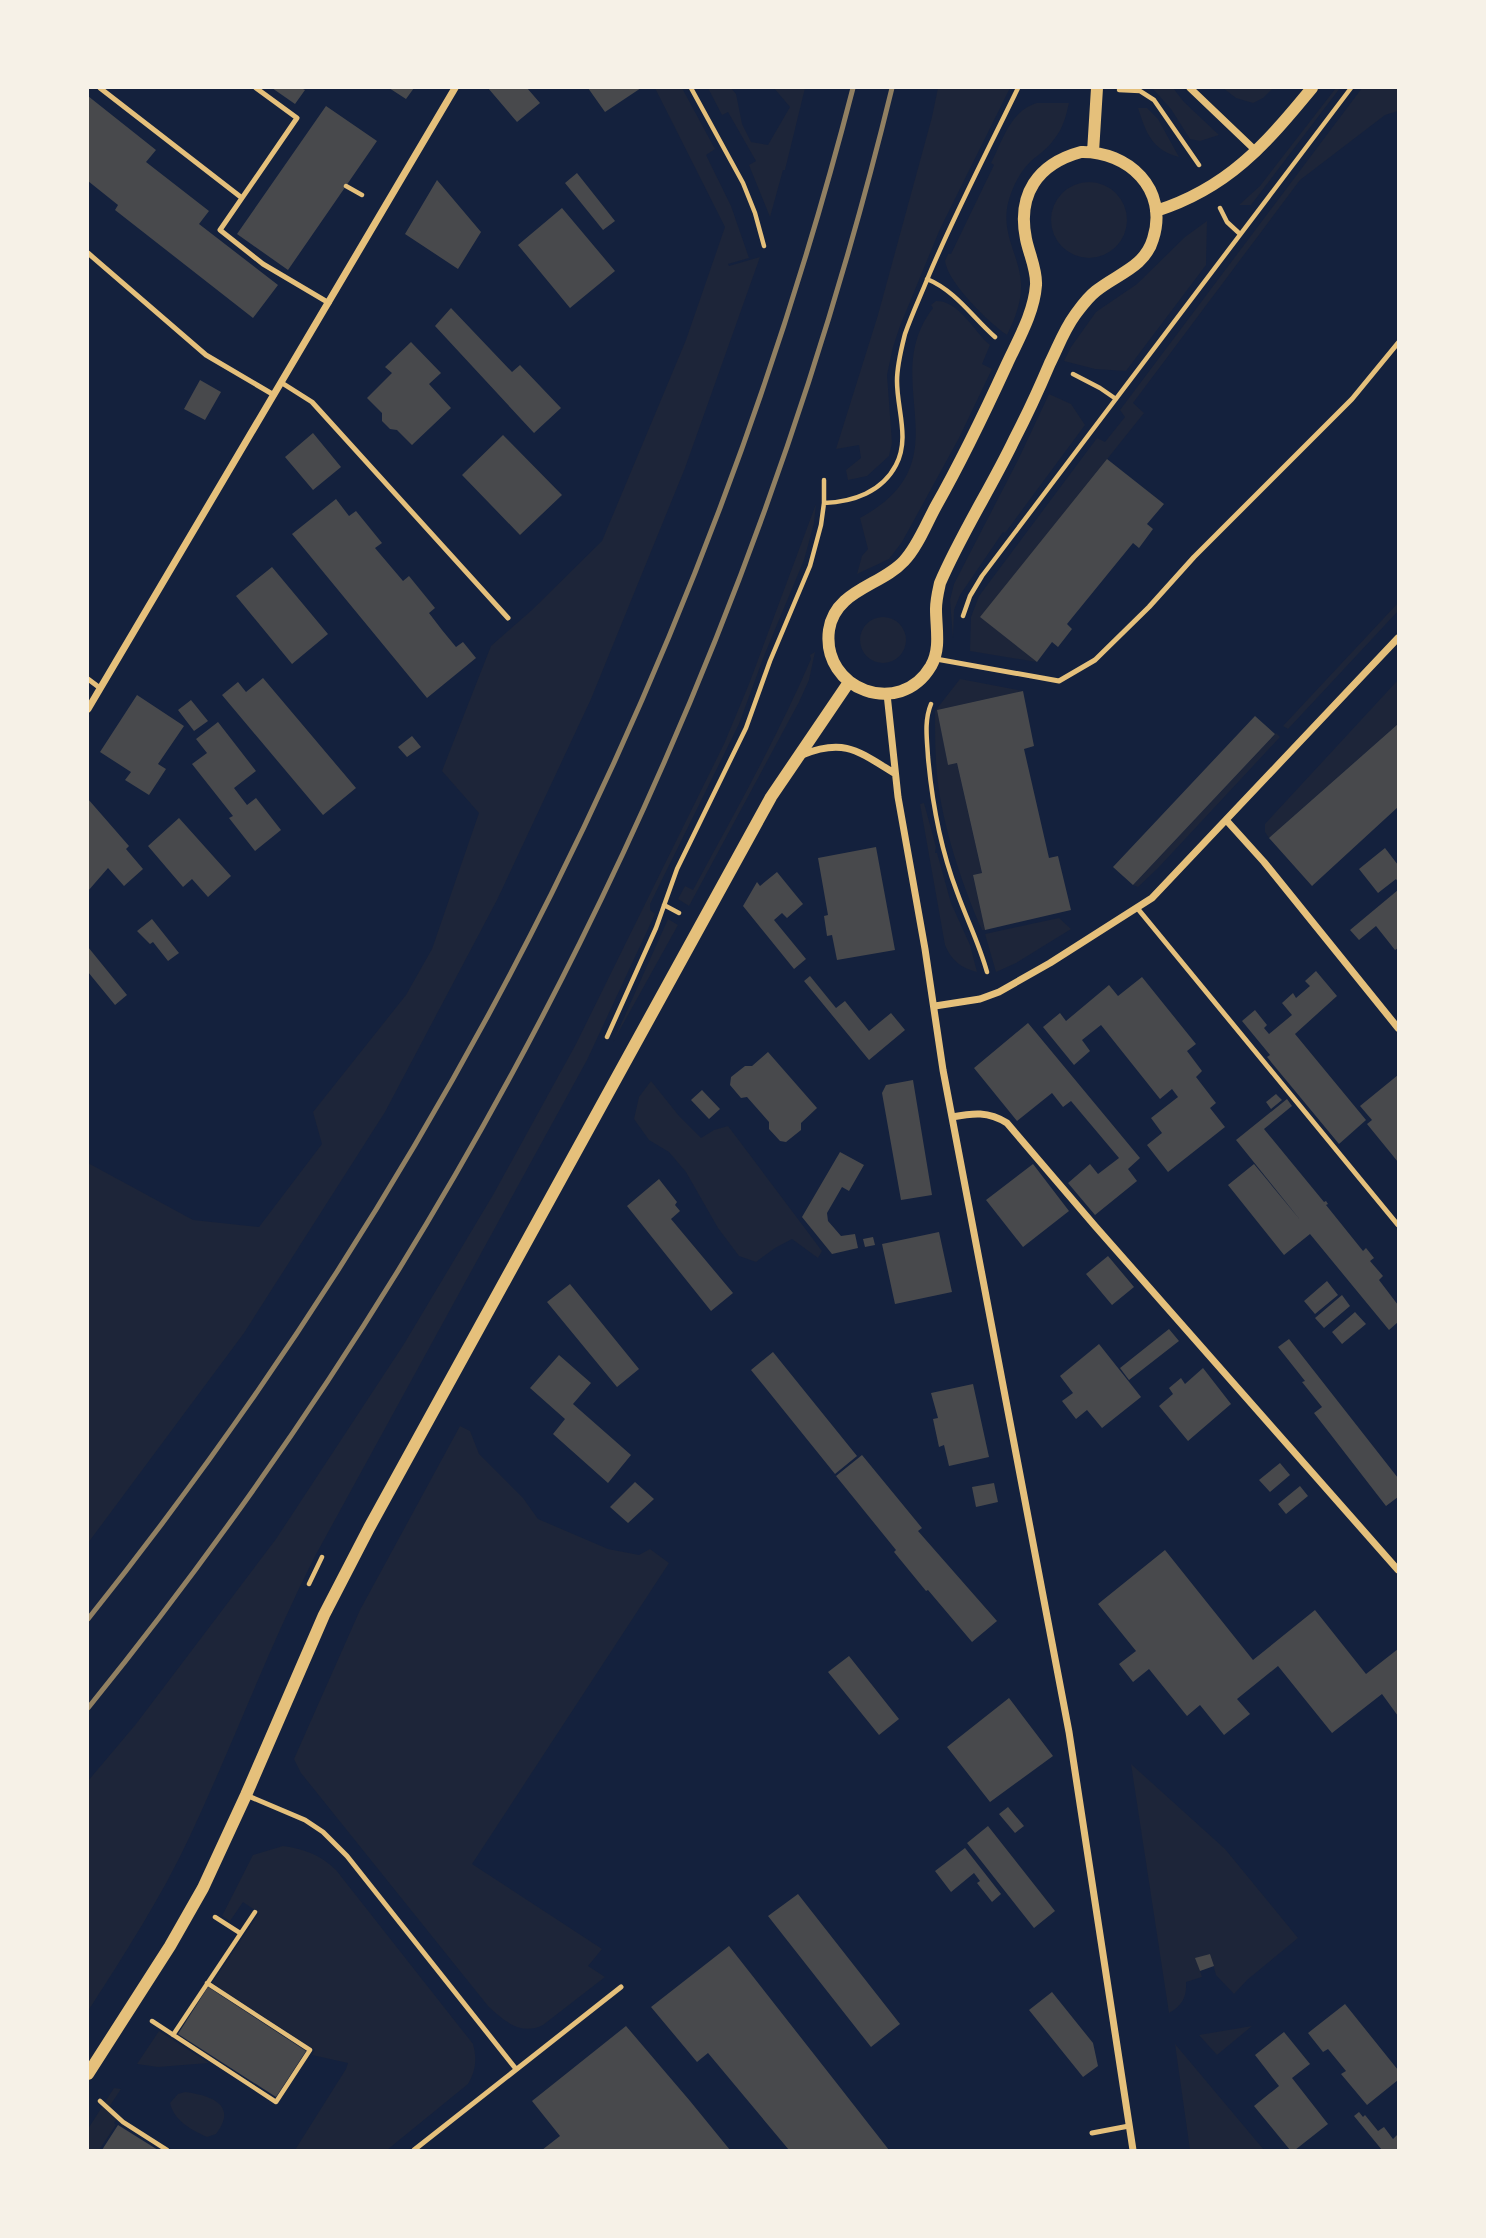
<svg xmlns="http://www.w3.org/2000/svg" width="1486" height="2238" viewBox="0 0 1486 2238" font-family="Commissioner,sans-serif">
<rect width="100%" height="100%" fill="#14213d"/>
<path fill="#1d2539" d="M655,88H682L715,149L706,155L731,206L749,258L728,264L729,266L760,257L685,468L591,699L497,900L385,1112L244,1333L88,1543V1163L193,1220L259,1227L322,1144L313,1112L406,995L432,949L479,813L442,771L491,646L532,610L602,541L686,340L725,227Z
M708,88H731L736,94L742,124L751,142L768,145L790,107L774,88H805L785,170H783L770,217L749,165L756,161L728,112L722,115Z
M938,88H1010L940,229L900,326L893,347L887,375L892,443L889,456L867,476L848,480L846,470L861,458L859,445L836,449L878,315L932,117Z
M1152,88H1173L1184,102L1219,135L1200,141L1190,139L1171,109Z
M1223,88H1273L1263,98L1253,103L1236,98Z
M1336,88H1340L1251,205H1239L1260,186Z
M1362,88H1398V111L1385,115L1300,180L1133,403L1144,413L981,617L1037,662L970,651L971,617L979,596L1097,438L1105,442L1125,417L1120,410Z
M1037,103H1069C1066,116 1063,128 1055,138C1049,147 1040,154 1031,161C1020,171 1012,188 1008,203C1001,235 1019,254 1021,283C1022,301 1015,319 1007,335C989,323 948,283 945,261L948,254H951L994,165L991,163C1003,140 1010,111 1037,103Z
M1138,108H1147L1158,119L1179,157C1152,150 1146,133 1138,108Z
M1051 220a38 38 0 1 1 76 0a38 38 0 1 1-76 0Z
M1207,221L1206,265L1126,371L1095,369L1064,361L1071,347L1096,312L1137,284L1185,237Z
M936,301C960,301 974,332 990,345L982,364L992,369L959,438L902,542L889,559L857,574L862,556L868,549L860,518C967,460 876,382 933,308L931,305Z
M1049,394L1071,404L1085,425L1005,533L1003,532L960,595L954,610L953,638L950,600L954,584L1018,460Z
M816,504L814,523L804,560L764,656L739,724L650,904V910L655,914L587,1060L314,1558C268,1649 233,1744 190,1836C161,1898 124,1955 88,2011V1781L136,1724L276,1539L404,1344L493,1195L576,1044L724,744L749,684Z
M1398,603V611L1288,729L1283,726Z
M860 640a23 23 0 1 1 46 0a23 23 0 1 1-46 0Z
M815,652L809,680L799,702L689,906L678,899L685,886L693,890C734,814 777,738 811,659L810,655Z
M960,679L1023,691L937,710L948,765L957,763L982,873L973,875L985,930H982C962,885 942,825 937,775C935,754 935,732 935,711Z
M1398,680V724L1269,838L1265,832V824Z
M1276,733L1280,737L1158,868L1138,887L1133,885Z
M924,803L936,847L935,853H937L951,903L970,945L977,972C961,968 951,960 945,945L920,804Z
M1059,918L1071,929L1016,963L996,972L985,934Z
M668,919L678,925L613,1042Z
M651,1081L679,1116L701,1138L714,1130L728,1126L822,1251L818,1258L792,1239L775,1248L756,1262L739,1256L718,1228L686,1172L669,1152L649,1140L634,1119L639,1097Z
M460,1426L470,1431L479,1454L523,1498L538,1519L608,1549L639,1555L650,1549L669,1563L472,1864L602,1949L588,1966L605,1977L543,2025C521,2036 504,2021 488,2006L301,1773L294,1759L360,1610Z
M1131,1764L1225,1849L1298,1938L1247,1980L1234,1994L1216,1975L1210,1954L1196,1959L1202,1977L1186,1982C1187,1997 1182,2006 1169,2013Z
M283,1846C305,1849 320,1855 336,1870L473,2044C477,2059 476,2070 468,2084L387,2150H295L346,2069L348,2063L312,2055L315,2050L212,1983L259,1913L243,1902L230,1921L222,1916L253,1855Z
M1252,2026L1217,2055L1199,2035Z
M159,2031L209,2063L158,2067L137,2064Z
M1175,2044L1264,2150H1190Z
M114,2088L121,2089L107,2110L117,2119L114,2123L116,2125L99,2150H88V2129Z
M185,2092C209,2095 239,2104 216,2134L207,2137C192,2130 174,2121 170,2103L178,2094Z"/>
<path fill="#48494c" d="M272,88H301L305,90L295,104Z
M389,88H414L406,99Z
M488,88H527L540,103L517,122Z
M588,88H641L605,112Z
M88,96L156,150L146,162L209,211L199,224L278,285L253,318L115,210L118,205L88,181Z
M326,106L377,141L288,270L237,234Z
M577,173L615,221L603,230L565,183Z
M437,180L481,232L458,269L405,234Z
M562,208L615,271L570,308L518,245Z
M451,308L512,372L520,365L561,408L534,433L435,326Z
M411,342L441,373L429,384L451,408L412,445L397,430L390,429L382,421V413L367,398L392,373L385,367Z
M200,380L221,392L205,420L184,409Z
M313,433L341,467L313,490L285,457Z
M503,435L562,495L520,535L462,475Z
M1107,459L1164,504L1147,524L1153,529L1139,548L1133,543L1067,624L1072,629L1058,647L1052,642L1037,662L980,617Z
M336,499L349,516L356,511L382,543L375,548L403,581L409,576L435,608L429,613L442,630L456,647L463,642L476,658L427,698L292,534Z
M272,567L328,634L292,664L236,596Z
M263,678L356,788L323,815L222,695L238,682L246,692Z
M1023,691L1034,746L1024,749L1049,858L1058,856L1071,910L985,930L973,875L982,873L957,763L948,765L937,710Z
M137,695L184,726L158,764L166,769L149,795L125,780L131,772L100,752Z
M191,700L208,721L194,731L178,710Z
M1255,716L1275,734L1133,885L1113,867Z
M218,722L256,771L234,788L247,805L256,798L281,830L255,851L229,818L233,816L192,764L207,753L196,739Z
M1398,724V807L1312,886L1269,838Z
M412,736L421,747L407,757L398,747Z
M88,799L129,846L126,849L143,869L124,886L108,868L88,891Z
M179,818L231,876L208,897L192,879L183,887L148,846Z
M876,847L895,950L837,960L832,935L827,936L824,916L828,915L818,858Z
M1385,848L1398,865V882L1396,879L1378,893L1359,869Z
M777,872L803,904L787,918L782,913L774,920L806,959L794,969L743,906L757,882L760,886Z
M1398,890V948L1395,950L1376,926L1359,940L1350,930Z
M152,919L179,953L168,961L153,942L150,944L137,931Z
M88,947L127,995L115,1005L88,972Z
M1316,971L1337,996L1295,1034L1366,1120L1339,1144L1267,1057L1270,1055L1242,1021L1255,1010L1267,1025L1264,1028L1269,1034L1292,1015L1282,1003L1293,993L1296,998L1310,986L1305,981Z
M810,976L836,1008L845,1001L869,1031L891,1013L905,1030L869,1060L804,981Z
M1142,977L1196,1044L1187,1051L1202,1071L1196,1077L1216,1103L1210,1108L1225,1127L1168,1172L1147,1145L1162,1133L1151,1118L1178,1097L1172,1089L1160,1099L1101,1025L1082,1040L1090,1051L1074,1065L1043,1027L1060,1013L1066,1021L1109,985L1118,996Z
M1028,1023L1140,1158L1128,1169L1137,1181L1095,1215L1068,1183L1090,1164L1098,1174L1119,1158L1071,1101L1063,1107L1052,1093L1017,1121L974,1068Z
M768,1052L817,1108L801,1123V1130L786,1142L780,1141L769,1129V1122L747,1097L741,1098L730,1085L731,1077L745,1066H752Z
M1398,1075V1162L1367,1124L1372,1120L1360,1106Z
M913,1080L932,1195L901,1200L882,1093L886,1085Z
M702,1090L720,1109L709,1119L691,1100Z
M1276,1094L1282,1100L1271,1109L1266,1102Z
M1287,1099L1292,1106L1264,1129L1324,1202L1326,1201L1328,1204L1326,1205L1363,1251L1366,1248L1374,1258L1370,1261L1383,1276L1379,1280L1398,1305V1322L1389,1330L1310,1234L1284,1255L1228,1185L1254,1164L1301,1221L1236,1140Z
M840,1152L864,1165L849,1191L842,1187L827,1213L828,1221L841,1236L855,1234L858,1248L832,1254L802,1217Z
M1033,1164L1069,1211L1023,1247L986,1200Z
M659,1179L677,1202L675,1205L680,1211L671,1219L733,1293L711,1311L627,1206Z
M939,1232L952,1292L895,1304L882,1244Z
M873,1237L875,1245L865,1247L863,1239Z
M1108,1256L1134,1287L1112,1305L1086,1274Z
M1327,1281L1338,1295L1315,1314L1304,1301Z
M570,1284L639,1369L617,1387L547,1302Z
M1342,1295L1350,1306L1324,1328L1315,1318Z
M1355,1312L1366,1324L1342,1344L1332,1332Z
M1169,1329L1179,1341L1129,1380L1120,1368Z
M1289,1339L1398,1478V1497L1386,1506L1314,1413L1322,1407L1302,1382L1305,1381L1278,1347Z
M1099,1344L1141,1397L1102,1428L1087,1410L1076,1419L1062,1401L1073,1393L1060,1376Z
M773,1352L857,1456L835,1474L751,1370Z
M559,1355L591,1383L573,1404L631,1455L608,1483L553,1434L565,1419L530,1388Z
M1203,1368L1231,1404L1188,1441L1159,1406L1173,1394L1169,1388L1181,1378L1185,1384Z
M973,1384L989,1457L949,1466L944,1445L939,1447L933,1419L938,1418L931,1393Z
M862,1455L922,1528L918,1531L997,1621L972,1642L928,1590L926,1591L894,1552L896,1550L836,1476Z
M1280,1463L1290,1475L1270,1492L1259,1480Z
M635,1482L654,1499L628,1523L610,1507Z
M994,1483L998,1502L976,1507L972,1487Z
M1300,1486L1308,1496L1286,1514L1278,1504Z
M1165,1550L1253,1660L1315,1610L1366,1674L1398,1649V1716L1382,1694L1332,1733L1278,1666L1237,1699L1250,1714L1224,1735L1200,1705L1187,1716L1149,1669L1133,1682L1119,1664L1136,1651L1098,1604Z
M849,1656L899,1719L879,1735L828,1672Z
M1009,1698L1053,1756L990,1802L947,1747Z
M1008,1807L1024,1826L1015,1833L999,1814Z
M988,1826L1055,1911L1034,1928L967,1843Z
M965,1848L1001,1894L992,1902L977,1883L980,1881L974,1873L951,1892L935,1871Z
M798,1894L900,2024L871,2047L768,1916Z
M729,1946L835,2081L889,2150H789L708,2053L697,2062L651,2007Z
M1210,1954L1214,1966L1200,1971L1195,1958Z
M208,1987L306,2051L276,2097L178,2034Z
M1052,1992L1093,2043L1098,2066L1083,2077L1029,2010Z
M1345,2004L1398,2070V2080L1367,2105L1341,2074L1346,2071L1328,2049L1323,2052L1308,2033Z
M626,2026L690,2101L730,2150H542L560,2136L532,2101Z
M1284,2032L1310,2064L1292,2078L1328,2124L1295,2150H1290L1254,2106L1279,2086L1255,2055Z
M1359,2112L1363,2117L1365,2115L1378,2131L1384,2127L1393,2139L1398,2134V2150H1382L1354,2116Z
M118,2125L158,2150H102Z"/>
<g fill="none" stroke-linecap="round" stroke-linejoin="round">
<path stroke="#e5c07b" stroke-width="4.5" d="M691,88L743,183L755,213L764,246
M1119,90L1140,91L1154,100L1199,165
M346,186L362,195
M1220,208L1227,222L1240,234
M927,279C956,291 973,318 995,337
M1073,374L1100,388L1116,399
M824,503C853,502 882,492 896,465C910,438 897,410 897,381C897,365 901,350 905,334C912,314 921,295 929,275C956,211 988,150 1018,88
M963,616L970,596L982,576L1351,88
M931,704C924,721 927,739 928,757C932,802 941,850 957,892C967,920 979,943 987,972
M664,905L679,913
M607,1037L656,928L677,869L746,728L770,661L810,566L821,525L824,503V480
M309,1584L322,1557
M215,1917L240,1933
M152,2021L276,2102L310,2050L207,1983
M173,2035L255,1912
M100,2101L123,2122L167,2150"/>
<path stroke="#e5c07b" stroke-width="5" d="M100,88L242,198
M256,88L297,118L220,230L263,264L329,303
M88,253L206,355L274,395
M282,383L312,402L508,618
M936,659L1059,681L1095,660L1149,607L1194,557L1352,399L1398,343
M88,679L100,688
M1138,909L1398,1225
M246,1795L305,1820L323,1832L347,1856L516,2069
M1092,2133L1129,2126
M414,2150L621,1987"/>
<path stroke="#e5c07b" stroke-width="7" d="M1190,88L1256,151
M887,694L898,797L925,949L943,1070L1069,1732L1133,2150
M88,709L455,88
M802,755C844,738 858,751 894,773
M1227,821L1264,862L1398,1028
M935,1006L980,999L999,992L1050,963L1152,898L1398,638
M952,1117C973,1113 988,1111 1007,1123L1095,1226L1398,1570"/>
<path stroke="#e5c07b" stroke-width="12" d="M1081,152C1128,151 1169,189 1153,239C1145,267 1117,274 1096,291C1087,298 1081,307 1075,315C1064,330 1058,347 1050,363C1039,389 1027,415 1014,440C991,488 961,534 940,583C938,592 936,600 936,609C936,629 941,648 931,666C900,719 821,690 829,630C835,590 881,586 904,561C918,546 926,524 936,506C962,460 985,412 1007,364C1018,340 1034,313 1036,285C1037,270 1029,254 1026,239C1017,195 1037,164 1081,152Z
M1093,152L1097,88
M1156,211C1228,188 1265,145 1312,88
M88,2074L170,1946L203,1888L246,1795L324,1615L369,1528L771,797L849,682"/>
<path stroke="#918062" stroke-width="5" d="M88,1619C448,1169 709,645 853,88
M88,1708C473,1233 747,682 892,88"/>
</g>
<rect width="1486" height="2238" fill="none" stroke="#f6f1e7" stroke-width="178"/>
</svg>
